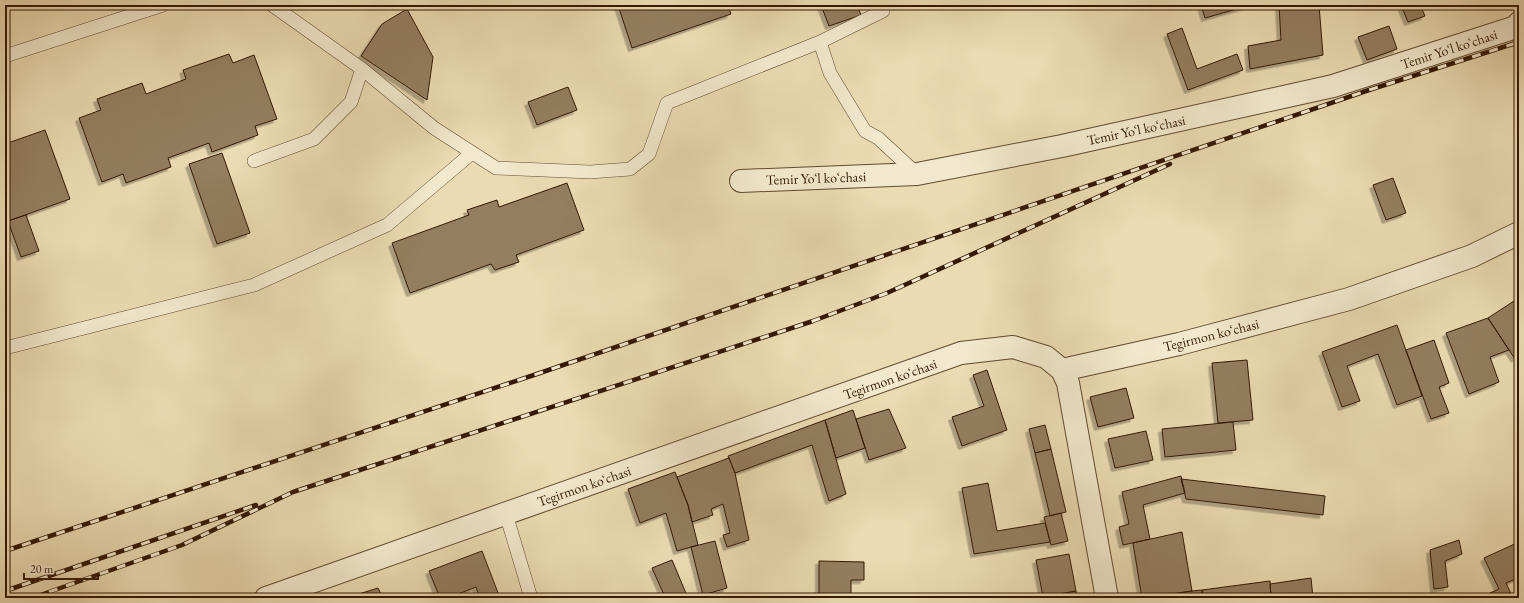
<svg xmlns="http://www.w3.org/2000/svg" width="1524" height="603" viewBox="0 0 1524 603" font-family="'EB Garamond',serif">
<defs>
<filter id="shadow"><feDropShadow dx="-3.5" dy="3.5" stdDeviation="0" flood-color="#0004"/></filter>
</defs>
<rect width="100%" height="100%" fill="#ebdbb2"/>
<filter id="stains"><feTurbulence type="fractalNoise" baseFrequency=".005" numOctaves="4"/><feColorMatrix values="0 0 0 0 .2 0 0 0 0 .09 0 0 0 0 .02 0 0 0 .5 -.17"/></filter>
<radialGradient id="worn" r=".72"><stop offset=".6" stop-color="#630" stop-opacity="0"/><stop offset="1" stop-color="#630" stop-opacity=".3"/></radialGradient>
<path fill="#937e5f" stroke="#341905" filter="url(#shadow)" d="M618,5H728L731,14L632,48Z
M821,5H857L861,15L829,26Z
M1201,5H1251L1205,18Z
M1279,5H1319L1323,55L1250,69L1248,46L1281,40Z
M1401,5H1420L1425,16L1408,22Z
M407,9L433,57L427,100L361,56L382,24Z
M1389,26L1397,49L1367,60L1358,37Z
M1182,28L1197,69L1237,54L1243,70L1188,90L1167,34Z
M229,54L233,63L254,55L277,119L255,126L258,135L212,152L209,143L168,158L171,167L126,183L123,174L102,182L79,118L101,110L97,99L142,83L146,94L186,79L183,70Z
M568,87L577,110L537,125L528,102Z
M45,130L70,199L8,221L5,213V144Z
M222,153L250,233L217,244L189,164Z
M1393,178L1406,213L1386,220L1373,185Z
M567,183L584,230L516,255L519,262L495,270L491,264L410,293L392,243L469,215L467,210L497,200L499,207Z
M26,215L39,251L21,257L8,221Z
M1514,301L1519,308V356L1515,359L1488,318Z
M1488,318L1509,350L1490,357L1499,382L1469,394L1446,333Z
M1397,325L1422,396L1397,405L1378,354L1347,366L1360,401L1342,407L1322,352Z
M1434,340L1449,383L1439,387L1449,413L1431,419L1406,350Z
M1247,360L1253,420L1218,423L1212,363Z
M987,370L1007,430L962,446L952,417L984,406L973,375Z
M1126,388L1134,418L1098,427L1090,397Z
M889,409L906,448L869,460L856,419Z
M853,410L865,448L836,458L825,420Z
M825,420L846,494L829,501L812,445L735,473L728,456Z
M1233,422L1236,450L1165,457L1162,429Z
M1045,425L1051,449L1035,453L1029,429Z
M1146,431L1153,460L1115,468L1108,439Z
M1051,449L1066,512L1050,516L1035,453Z
M729,458L735,473L749,540L727,547L723,535L730,533L723,504L711,509L713,515L692,522L688,505L677,477Z
M675,472L688,505L698,545L677,551L666,513L640,523L628,489Z
M1181,476L1185,493L1143,505L1150,539L1123,545L1119,527L1129,524L1122,492Z
M1181,479L1325,496L1323,515L1186,499Z
M988,483L997,531L1045,523L1050,542L974,554L962,488Z
M1061,513L1068,541L1051,545L1044,517Z
M1182,532L1192,591L1142,598L1133,543Z
M1459,540L1462,554L1445,561L1448,587L1434,589L1430,550Z
M715,541L727,588L703,595L691,547Z
M1519,542V579L1518,578L1506,583L1513,598H1493L1490,593L1499,589L1484,558Z
M482,551L500,598H480L476,587L458,594L460,598H440L429,571Z
M1069,554L1076,591L1043,597L1036,560Z
M672,560L688,598H664L665,597L652,568Z
M819,561L864,562V580H851V598H819Z
M1311,578L1313,598H1271L1270,584Z
M1270,581L1271,598H1203L1202,590Z
M378,588L383,598H346Z
M1202,590L1203,598H1148L1192,591Z
M1076,591L1077,598H1035L1043,597Z"/>
<g fill="none" stroke-linecap="round" stroke-linejoin="round">
<g stroke="#624a30" stroke-width="14">
<path id="service" d="M272,5L362,69L434,128L496,168L590,172L630,169L649,154L667,103L820,42
M883,11L820,42L830,73L865,131L878,138L917,174
M5,56L163,5
M254,161L314,139L351,102L362,69
M5,348L254,285L387,225L472,153
M506,514L531,598"/>
</g>
<g stroke="#624a30" stroke-width="24">
<path id="minor" d="M741,181L917,174L1062,146L1333,86L1516,27L1519,23
M1062,370L1068,383L1107,598
M266,598L961,353L1013,347L1046,357L1062,370L1179,344L1349,299L1472,256L1519,233"/>
</g>
<use href="#service" stroke="#f2e8cd" stroke-width="13"/>
<use href="#minor" stroke="#f2e8cd" stroke-width="22"/>
<g stroke="#341905" stroke-width="4.5">
<path id="rail" d="M5,551L534,375L1369,90L1519,42
M5,591L256,505
M32,598L182,545L293,492L813,321L887,293L1170,164"/>
</g>
<use href="#rail" stroke="#f2e8cd" stroke-width="3" stroke-dasharray="9" stroke-linecap="butt"/>
</g>
<g text-anchor="middle" dominant-baseline="central" stroke-width="3" stroke-linejoin="round" paint-order="stroke">
<g font-size="14" fill="#341905" stroke="#f2e8cd">
<text transform="translate(1449 49) rotate(-18)">Temir Yoʻl koʻchasi</text>
<text transform="translate(1136 130) rotate(-12)">Temir Yoʻl koʻchasi</text>
<text transform="translate(816 178) rotate(-2)">Temir Yoʻl koʻchasi</text>
<text transform="translate(1211 335) rotate(-14)">Tegirmon koʻchasi</text>
<text transform="translate(890 379) rotate(-19)">Tegirmon koʻchasi</text>
<text transform="translate(584 486) rotate(-19)">Tegirmon koʻchasi</text>
</g>
</g>
<rect width="1524" height="603" fill="none" stroke="#ebdbb2" stroke-width="20"/>
<rect x="6" y="6" width="1512" height="591" fill="none" stroke="#341905" stroke-width="2"/>
<rect x="10" y="10" width="1504" height="583" fill="none" stroke="#341905"/>
<path d="M24 573v6h74v-6" fill="none" stroke="#341905" stroke-width="2"/>
<text x="30" y="573" font-size="12" fill="#341905" stroke="#f2e8cd" stroke-width="3" paint-order="stroke">20 m</text>
<rect width="100%" height="100%" filter="url(#stains)"/>
<rect width="100%" height="100%" fill="url(#worn)"/>
</svg>
